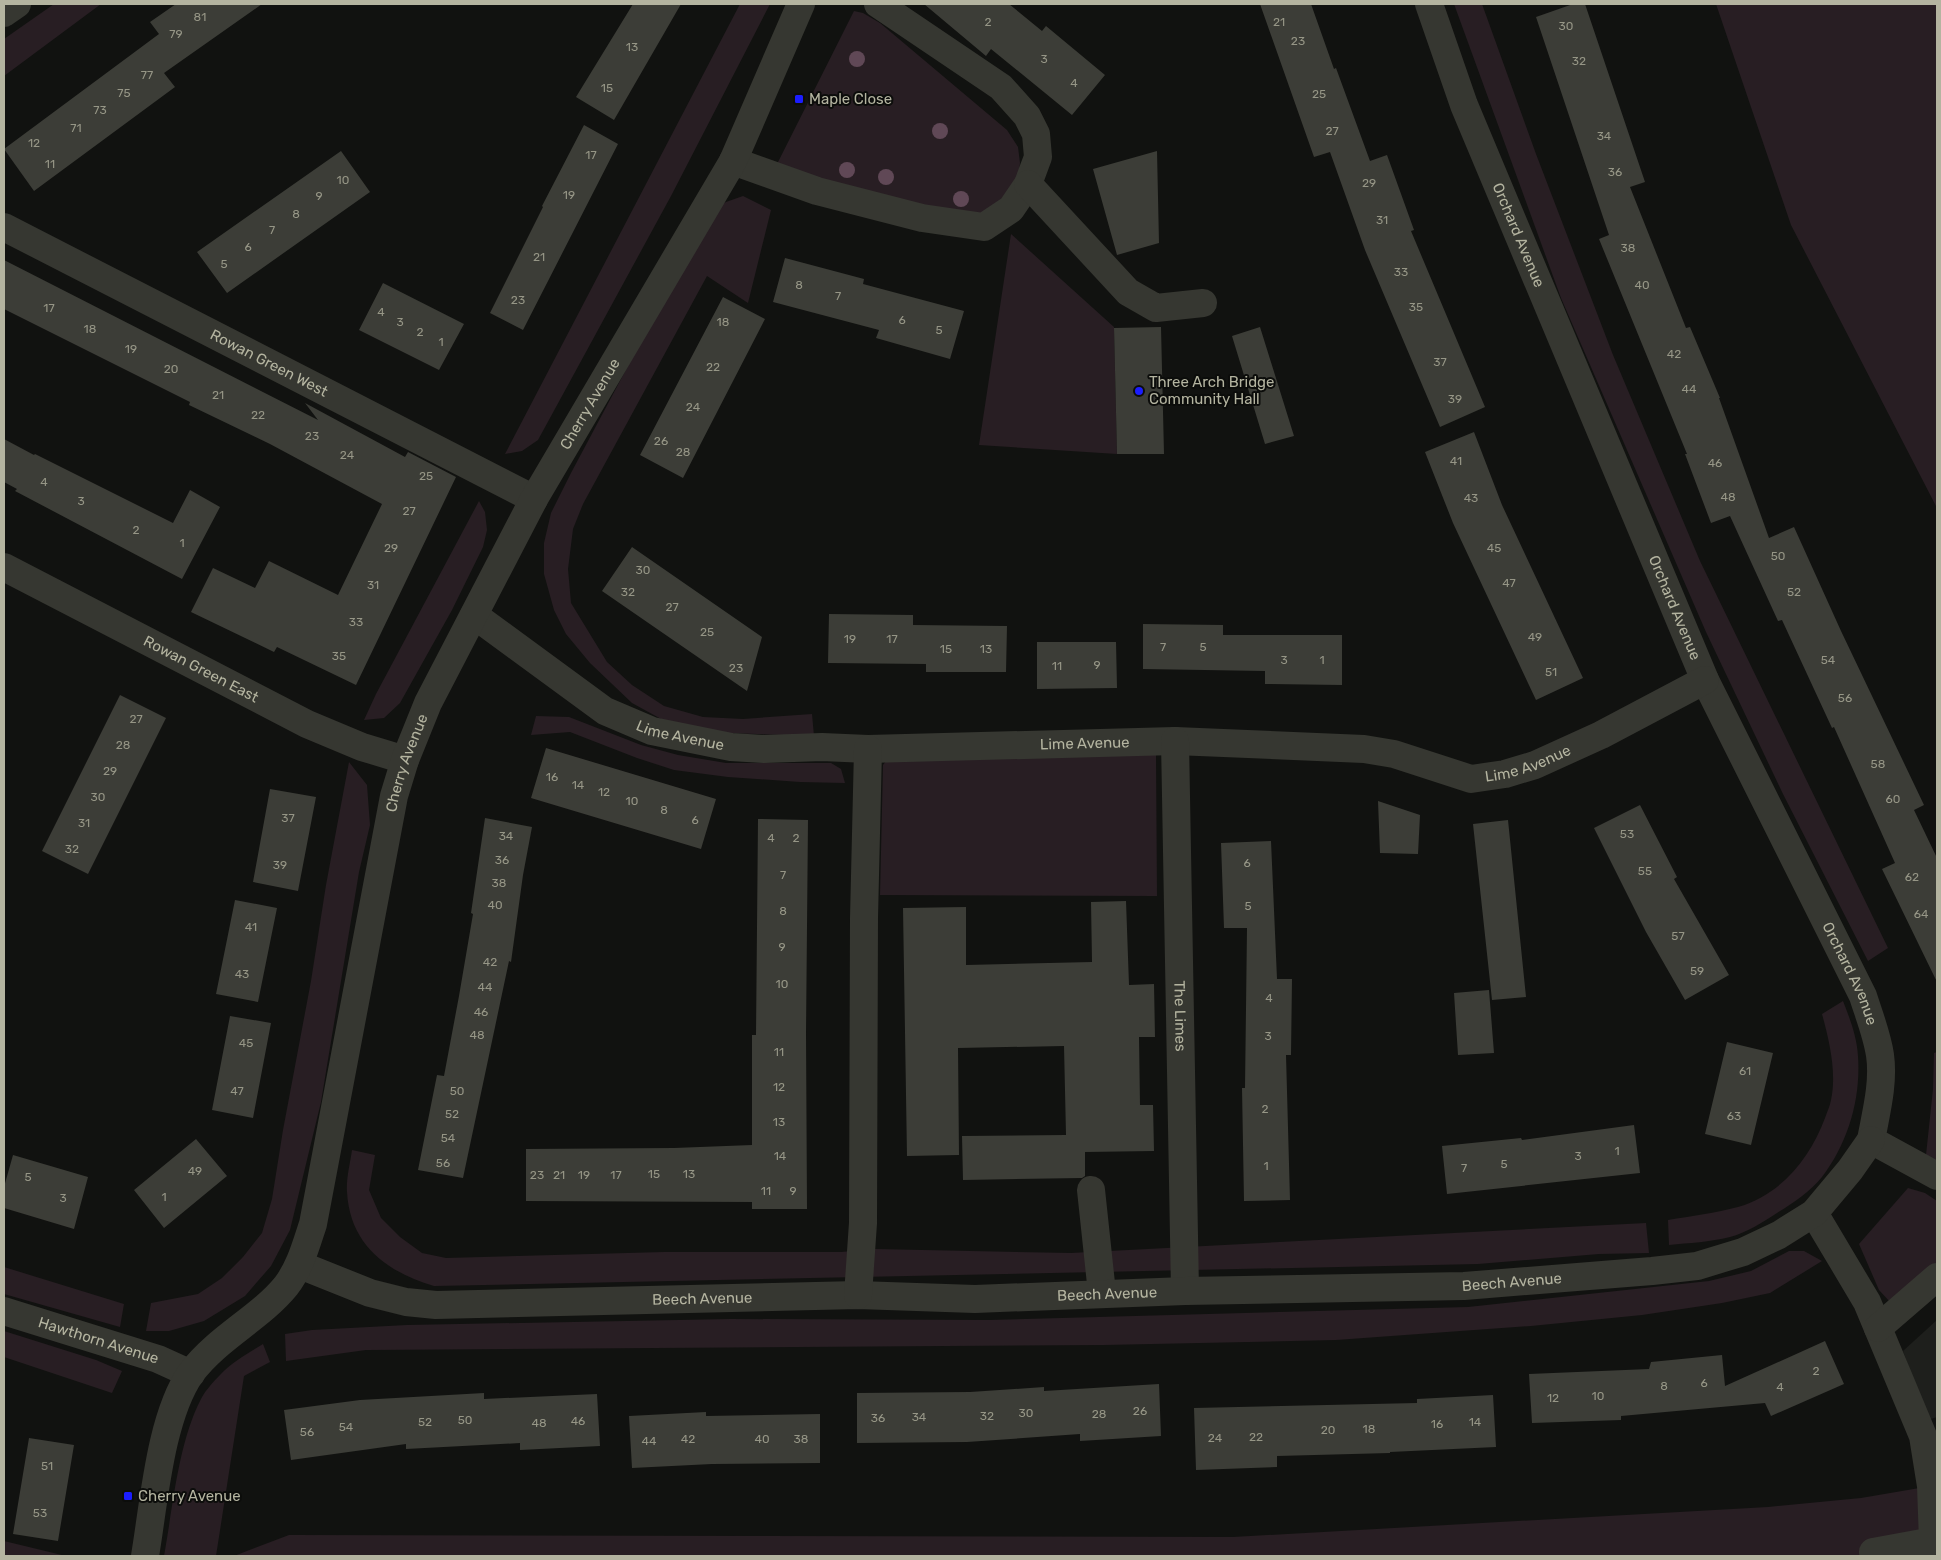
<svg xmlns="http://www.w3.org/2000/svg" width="1941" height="1560" viewBox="0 0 1941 1560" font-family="Rubik,sans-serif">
<rect width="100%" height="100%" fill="#111210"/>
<path fill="#1e1f1c" d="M1937,1320V1417L1928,1420L1903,1351Z"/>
<path fill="#281e23" d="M54,4H101L4,76V39Z
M740,4H770L671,196L538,440L522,451L505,454Z
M1454,4H1482L1536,154L1613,355L1700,561L1888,948L1868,961L1783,794L1706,632L1561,298Z
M1716,4H1937V508L1791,225Z
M854,11L863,13L880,23L1007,130L1018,147L1020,163L1018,182L1012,195L965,223L774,170Z
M743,196L771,210L748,303L707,276L583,504L573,529L568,569L571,603L607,662L632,685L664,706L703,717L743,719L812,714L814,736L728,733L663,720L632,703L590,663L566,634L554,610L544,574V543L551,513L571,473L710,212L726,202Z
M1011,234L1114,327L1117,454L979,445Z
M479,501L485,512L487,530L483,547L452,610L400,703L384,718L364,720L376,694Z
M536,716L569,717L641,745L678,755L726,763H831L841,769L845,783L800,782L728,777L674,770L637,758L570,732L531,735Z
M1156,755L1157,896L880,895L883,765L890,756Z
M349,762L367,785L370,825L359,872L321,1102L290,1230L271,1266L245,1296L204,1321L169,1331H146L151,1303L198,1294L222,1278L243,1257L262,1233L272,1199L283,1130L311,981L326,885Z
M1843,1001C1850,1019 1857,1037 1858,1056C1861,1099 1848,1143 1822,1177C1810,1192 1793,1203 1777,1213C1763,1222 1746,1233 1730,1237C1710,1242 1689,1243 1669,1245L1668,1220C1691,1216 1716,1213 1738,1207C1782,1194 1810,1158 1825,1118C1827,1112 1830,1106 1831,1100C1837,1072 1829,1040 1822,1014Z
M1937,1052V1160L1926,1155L1933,1089L1934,1053Z
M352,1150L375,1155L369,1190L381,1218L400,1237L422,1253L446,1258L664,1252H841L875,1249L1071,1253L1646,1223L1649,1253L1599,1254L1478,1264L434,1286C387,1272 350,1245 347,1192C346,1179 350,1164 352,1150Z
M1908,1188L1925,1193L1937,1201V1265L1890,1302L1879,1290L1859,1244Z
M1789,1251H1804L1822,1261L1770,1293L1722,1303L1642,1315L1531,1326L1336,1340L1104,1345L366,1350L286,1361L285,1334L312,1330L407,1325L731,1319L989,1320L1468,1307L1709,1281L1751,1271Z
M4,1267L124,1304L120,1327L4,1294Z
M4,1331L96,1360L122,1371L112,1393L4,1357Z
M263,1344L270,1362L244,1376L216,1556H164C173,1507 178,1443 201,1399C205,1391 213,1382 220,1375C232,1362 248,1353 263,1344Z
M1937,1485V1556H234L289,1535L1233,1537L1768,1507L1861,1498Z
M4,1541L66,1556H4Z"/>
<path fill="#3c3d37" d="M176,4H262L164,73L175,87L34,191L4,149L159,34L150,22Z
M633,4H681L614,120L576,97Z
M924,4H1009L1042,31L1046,26L1105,75L1072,115L991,49L986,56Z
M1260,4H1311L1334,69L1336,68L1370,161L1387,155L1414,230L1411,231L1485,407L1440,427L1365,250L1330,152L1314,157Z
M1573,4H1585L1645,182L1630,187L1686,328L1690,327L1720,398H1719L1769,538L1794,527L1841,631L1924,805L1914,810L1937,858V982L1882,869L1895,863L1834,727L1832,728L1782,620L1778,621L1730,516L1711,523L1685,454H1687L1599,239L1609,235L1536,17Z
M584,125L618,144L523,330L490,313L543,207L542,206Z
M341,151L370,192L227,293L197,252Z
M1157,151L1159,243L1117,255L1093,169Z
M785,258L864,279L863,284L964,311L950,359L876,338L879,330L773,302Z
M4,260L318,420L305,403L405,457L408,452L456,477L356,685L277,647L274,652L191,612L213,568L255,588L269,561L338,595L382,504L270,444L189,405L190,402L4,309Z
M383,283L464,324L439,370L359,330Z
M723,297L765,319L683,478L640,455Z
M1161,327L1164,454H1117L1114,328Z
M1260,327L1294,436L1265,444L1232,336Z
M1474,432L1502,505L1583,678L1536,700L1453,523L1425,452Z
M4,439L34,455L35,454L173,523L190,490L220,507L182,579L15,491L17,489L4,482Z
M632,547L762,637L747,691L602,591Z
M829,614L913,615V625L1007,626L1006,672H926V664L828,663Z
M1143,624L1223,625V635H1342V685L1265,684V671L1143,669Z
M1037,642H1116L1117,688L1037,689Z
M120,695L166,718L88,874L42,851Z
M546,748L716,799L701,849L531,798Z
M270,789L316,797L298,891L253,882Z
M1378,801L1420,815L1418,854L1380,853Z
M1640,805L1677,877L1674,879L1729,975L1685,1000L1646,932L1594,828Z
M485,818L532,827L523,875L511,962L509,961L463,1178L418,1170L437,1075L444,1076L459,996L473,914L471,913Z
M758,819L808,820L806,1033L807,1209H752V1202L526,1201V1149L674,1148L752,1145V1035H756Z
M1508,820L1526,997L1492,1000L1473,824Z
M1271,841L1277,979H1292L1291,1055H1286L1290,1200L1244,1201L1242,1088H1245L1247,928H1224L1221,843Z
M235,900L277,908L258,1002L216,994Z
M1126,901L1129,985L1154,984L1155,1037H1139L1140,1105H1153L1154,1151L1085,1152V1176L1082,1178L963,1180L962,1136L1066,1135L1064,1046L958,1048L959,1155L907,1156L903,908L966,907V965L1092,962L1091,902Z
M1489,990L1494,1053L1458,1055L1454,993Z
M230,1016L271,1023L253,1118L212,1110Z
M1727,1042L1773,1053L1751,1145L1705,1134Z
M1634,1125L1640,1173L1447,1194L1442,1146L1521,1138L1522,1140Z
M196,1139L227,1176L164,1228L134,1190Z
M13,1155L88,1177L74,1229L4,1208V1187Z
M1825,1341L1844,1384L1771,1416L1765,1403L1621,1416V1420L1532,1423L1529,1374L1649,1369L1651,1362L1722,1355L1725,1386Z
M1159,1384L1161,1436L1080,1441V1434L967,1442L857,1443V1393L970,1392L1044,1387V1391Z
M484,1393V1399L597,1394L600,1446L520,1450V1443L406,1449V1444L291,1460L284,1410L360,1400Z
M1493,1395L1496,1447L1390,1452V1453L1277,1456V1467L1196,1470L1194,1408L1417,1403V1399Z
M706,1412V1416L820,1414V1463L712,1464L632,1468L629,1416Z
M29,1438L74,1445L58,1541L13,1534Z"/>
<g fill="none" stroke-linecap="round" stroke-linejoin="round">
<g stroke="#363731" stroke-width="28">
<path id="s1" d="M1429,4L1464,105L1705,680L1863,996C1869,1015 1877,1035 1880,1055C1884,1083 1876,1113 1871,1140L1937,1176"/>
<path d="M4,13L17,4"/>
<path d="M733,161L817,191L922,218L984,227L1011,209L1028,184L1038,157L1036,134L1027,116L1001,87L878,4"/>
<path d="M1028,184L1128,292L1156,308L1203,303"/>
<path id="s2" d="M4,227L534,499"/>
<path id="s3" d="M4,567L307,724L362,747L405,760"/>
<path id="s4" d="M474,615L605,711L652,731L731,747L764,749L822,747L868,749L1175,741L1364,749L1394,754L1471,779L1505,774L1535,765L1601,735L1705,680"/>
<path id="s5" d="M1175,741L1185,1291"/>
<path d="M1091,1190L1102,1293"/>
<path d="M1814,1213L1867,1302L1923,1436L1931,1486L1933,1541L1873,1552"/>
<path id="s6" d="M300,1265L370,1293L406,1302L436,1305L858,1295L975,1299L1185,1291L1464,1286L1652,1271L1697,1266L1743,1252L1779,1235L1814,1213L1850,1170L1871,1140"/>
<path d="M858,1295L863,1223L864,918L868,749"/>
<path id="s7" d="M4,1311L158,1359L191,1374"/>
<path d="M1878,1328L1937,1277"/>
<path id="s8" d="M145,1556C154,1503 160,1418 191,1373C217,1338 260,1318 286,1286C300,1268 306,1245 313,1224L394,796L405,760L428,703L534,499L733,161L801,4"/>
</g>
</g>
<g fill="#604856">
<circle cx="857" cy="59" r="8"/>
<circle cx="940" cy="131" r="8"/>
<circle cx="847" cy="170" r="8"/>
<circle cx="886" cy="177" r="8"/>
<circle cx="961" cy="199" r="8"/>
</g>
<g fill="#1b1dff" stroke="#0c0d0b" stroke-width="2">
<rect x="794" y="94" width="10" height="10" rx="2.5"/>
<circle cx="1139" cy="391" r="5"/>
<rect x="123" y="1491" width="10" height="10" rx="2.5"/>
</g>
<g text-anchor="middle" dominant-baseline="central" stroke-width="4" stroke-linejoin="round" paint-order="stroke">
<g font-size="12" fill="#969686">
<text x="200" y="17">81</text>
<text x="988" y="22">2</text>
<text x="1279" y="22">21</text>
<text x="1566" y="26">30</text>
<text x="176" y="34">79</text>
<text x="1298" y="41">23</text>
<text x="632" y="47">13</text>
<text x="1044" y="59">3</text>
<text x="1579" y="61">32</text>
<text x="147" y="75">77</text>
<text x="1074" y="83">4</text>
<text x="607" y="88">15</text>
<text x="124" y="93">75</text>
<text x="1319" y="94">25</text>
<text x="100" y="110">73</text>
<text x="76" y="128">71</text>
<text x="1332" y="131">27</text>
<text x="1604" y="136">34</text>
<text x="34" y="143">12</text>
<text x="591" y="155">17</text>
<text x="50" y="164">11</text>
<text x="1615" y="172">36</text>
<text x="343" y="180">10</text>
<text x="1369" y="183">29</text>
<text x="569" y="195">19</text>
<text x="319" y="196">9</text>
<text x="296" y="214">8</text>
<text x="1382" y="220">31</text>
<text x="272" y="230">7</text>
<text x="248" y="247">6</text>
<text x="1628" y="248">38</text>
<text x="539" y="257">21</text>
<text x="224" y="264">5</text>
<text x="1401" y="272">33</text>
<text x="799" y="285">8</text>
<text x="1642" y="285">40</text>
<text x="838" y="296">7</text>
<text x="518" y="300">23</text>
<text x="1416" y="307">35</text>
<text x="49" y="308">17</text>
<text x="381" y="312">4</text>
<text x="902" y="320">6</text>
<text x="400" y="322">3</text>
<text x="723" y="322">18</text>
<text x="90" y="329">18</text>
<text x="939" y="330">5</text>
<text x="420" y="332">2</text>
<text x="441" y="342">1</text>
<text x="131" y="349">19</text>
<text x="1674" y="354">42</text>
<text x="1440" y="362">37</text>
<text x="713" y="367">22</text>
<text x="171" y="369">20</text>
<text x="1689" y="389">44</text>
<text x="218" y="395">21</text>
<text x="1455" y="399">39</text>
<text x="693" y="407">24</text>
<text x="258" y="415">22</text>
<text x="312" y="436">23</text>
<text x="661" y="441">26</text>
<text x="683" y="452">28</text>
<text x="347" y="455">24</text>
<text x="1456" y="461">41</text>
<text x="1715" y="463">46</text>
<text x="426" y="476">25</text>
<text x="44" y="482">4</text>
<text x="1728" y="497">48</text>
<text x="1471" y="498">43</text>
<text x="81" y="501">3</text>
<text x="409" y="511">27</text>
<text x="136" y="530">2</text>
<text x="182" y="543">1</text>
<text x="391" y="548">29</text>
<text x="1494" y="548">45</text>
<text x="1778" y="556">50</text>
<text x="643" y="570">30</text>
<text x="1509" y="583">47</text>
<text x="373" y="585">31</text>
<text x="628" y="592">32</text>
<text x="1794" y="592">52</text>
<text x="672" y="607">27</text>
<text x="356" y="622">33</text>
<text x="707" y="632">25</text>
<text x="1535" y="637">49</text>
<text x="850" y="639">19</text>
<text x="892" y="639">17</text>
<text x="1163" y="647">7</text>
<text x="1203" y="647">5</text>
<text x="946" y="649">15</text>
<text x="986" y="649">13</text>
<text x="339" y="656">35</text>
<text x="1284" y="660">3</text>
<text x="1322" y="660">1</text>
<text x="1828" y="660">54</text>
<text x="1097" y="665">9</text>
<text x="1057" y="666">11</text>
<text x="736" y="668">23</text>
<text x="1551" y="672">51</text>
<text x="1845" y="698">56</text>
<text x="136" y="719">27</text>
<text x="123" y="745">28</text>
<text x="1878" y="764">58</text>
<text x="110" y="771">29</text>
<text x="552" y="777">16</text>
<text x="578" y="785">14</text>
<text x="604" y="792">12</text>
<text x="98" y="797">30</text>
<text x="1893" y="799">60</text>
<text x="632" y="801">10</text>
<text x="664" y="810">8</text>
<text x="288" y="818">37</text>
<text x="695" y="820">6</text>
<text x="84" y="823">31</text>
<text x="1627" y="834">53</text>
<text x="506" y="836">34</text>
<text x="771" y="838">4</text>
<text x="796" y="838">2</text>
<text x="72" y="849">32</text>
<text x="502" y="860">36</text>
<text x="1247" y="863">6</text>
<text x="280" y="865">39</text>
<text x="1645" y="871">55</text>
<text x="783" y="875">7</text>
<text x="1912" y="877">62</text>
<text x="499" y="883">38</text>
<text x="495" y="905">40</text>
<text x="1248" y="906">5</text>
<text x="783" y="911">8</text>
<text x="1921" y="914">64</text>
<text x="251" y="927">41</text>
<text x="1678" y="936">57</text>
<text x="782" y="947">9</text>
<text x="490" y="962">42</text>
<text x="1697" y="971">59</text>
<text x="242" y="974">43</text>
<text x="782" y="984">10</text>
<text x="485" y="987">44</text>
<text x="1269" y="998">4</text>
<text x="481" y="1012">46</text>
<text x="477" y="1035">48</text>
<text x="1268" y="1036">3</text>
<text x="246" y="1043">45</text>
<text x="779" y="1052">11</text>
<text x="1745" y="1071">61</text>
<text x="779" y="1087">12</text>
<text x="237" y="1091">47</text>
<text x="457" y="1091">50</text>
<text x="1265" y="1109">2</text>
<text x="452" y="1114">52</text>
<text x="1734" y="1116">63</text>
<text x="779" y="1122">13</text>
<text x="448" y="1138">54</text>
<text x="1617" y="1151">1</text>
<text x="780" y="1156">14</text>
<text x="1578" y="1156">3</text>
<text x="443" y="1163">56</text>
<text x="1504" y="1164">5</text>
<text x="1266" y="1166">1</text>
<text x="1464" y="1168">7</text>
<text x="195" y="1171">49</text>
<text x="654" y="1174">15</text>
<text x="689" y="1174">13</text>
<text x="537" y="1175">23</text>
<text x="559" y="1175">21</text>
<text x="584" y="1175">19</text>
<text x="616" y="1175">17</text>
<text x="28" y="1177">5</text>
<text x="766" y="1191">11</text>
<text x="793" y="1191">9</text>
<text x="164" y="1197">1</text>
<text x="63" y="1198">3</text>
<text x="1816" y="1371">2</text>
<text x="1704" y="1383">6</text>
<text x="1664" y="1386">8</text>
<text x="1780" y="1387">4</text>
<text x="1598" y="1396">10</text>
<text x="1553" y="1398">12</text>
<text x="1140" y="1411">26</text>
<text x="1026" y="1413">30</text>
<text x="1099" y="1414">28</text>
<text x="987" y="1416">32</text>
<text x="919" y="1417">34</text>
<text x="878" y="1418">36</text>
<text x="465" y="1420">50</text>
<text x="578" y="1421">46</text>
<text x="425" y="1422">52</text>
<text x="1475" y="1422">14</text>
<text x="539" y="1423">48</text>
<text x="1437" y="1424">16</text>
<text x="346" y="1427">54</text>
<text x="1369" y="1429">18</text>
<text x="1328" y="1430">20</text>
<text x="307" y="1432">56</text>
<text x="1256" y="1437">22</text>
<text x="1215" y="1438">24</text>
<text x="688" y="1439">42</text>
<text x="762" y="1439">40</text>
<text x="801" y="1439">38</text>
<text x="649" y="1441">44</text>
<text x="47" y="1466">51</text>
<text x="40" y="1513">53</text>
</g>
<g font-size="15" fill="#b4b4a0" stroke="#0c0d0b" text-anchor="start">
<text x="809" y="99">Maple Close</text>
<text x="1149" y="382">Three Arch Bridge<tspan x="1149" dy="17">Community Hall</tspan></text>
<text x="138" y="1496">Cherry Avenue</text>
</g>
<g font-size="15" fill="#b4b4a0" stroke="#0c0d0b">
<text stroke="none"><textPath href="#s1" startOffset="248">Orchard Avenue</textPath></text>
<text stroke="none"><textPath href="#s2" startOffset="298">Rowan Green West</textPath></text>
<text stroke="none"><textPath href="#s8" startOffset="1262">Cherry Avenue</textPath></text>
<text stroke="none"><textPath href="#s1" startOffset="652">Orchard Avenue</textPath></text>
<text stroke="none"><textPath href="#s3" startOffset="222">Rowan Green East</textPath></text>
<text stroke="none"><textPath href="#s4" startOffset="242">Lime Avenue</textPath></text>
<text stroke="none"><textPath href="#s4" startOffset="648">Lime Avenue</textPath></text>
<text stroke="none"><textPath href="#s4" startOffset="1098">Lime Avenue</textPath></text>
<text stroke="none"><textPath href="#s8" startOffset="858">Cherry Avenue</textPath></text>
<text stroke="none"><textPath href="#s1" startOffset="1058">Orchard Avenue</textPath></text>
<text stroke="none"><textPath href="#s5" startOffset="275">The Limes</textPath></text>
<text stroke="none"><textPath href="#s6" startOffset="1219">Beech Avenue</textPath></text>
<text stroke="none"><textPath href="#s6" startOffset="814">Beech Avenue</textPath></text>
<text stroke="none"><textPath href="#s6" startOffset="409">Beech Avenue</textPath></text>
<text stroke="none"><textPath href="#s7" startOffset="99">Hawthorn Avenue</textPath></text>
</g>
</g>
<rect width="1941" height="1560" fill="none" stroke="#b4b4a0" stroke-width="10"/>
</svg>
